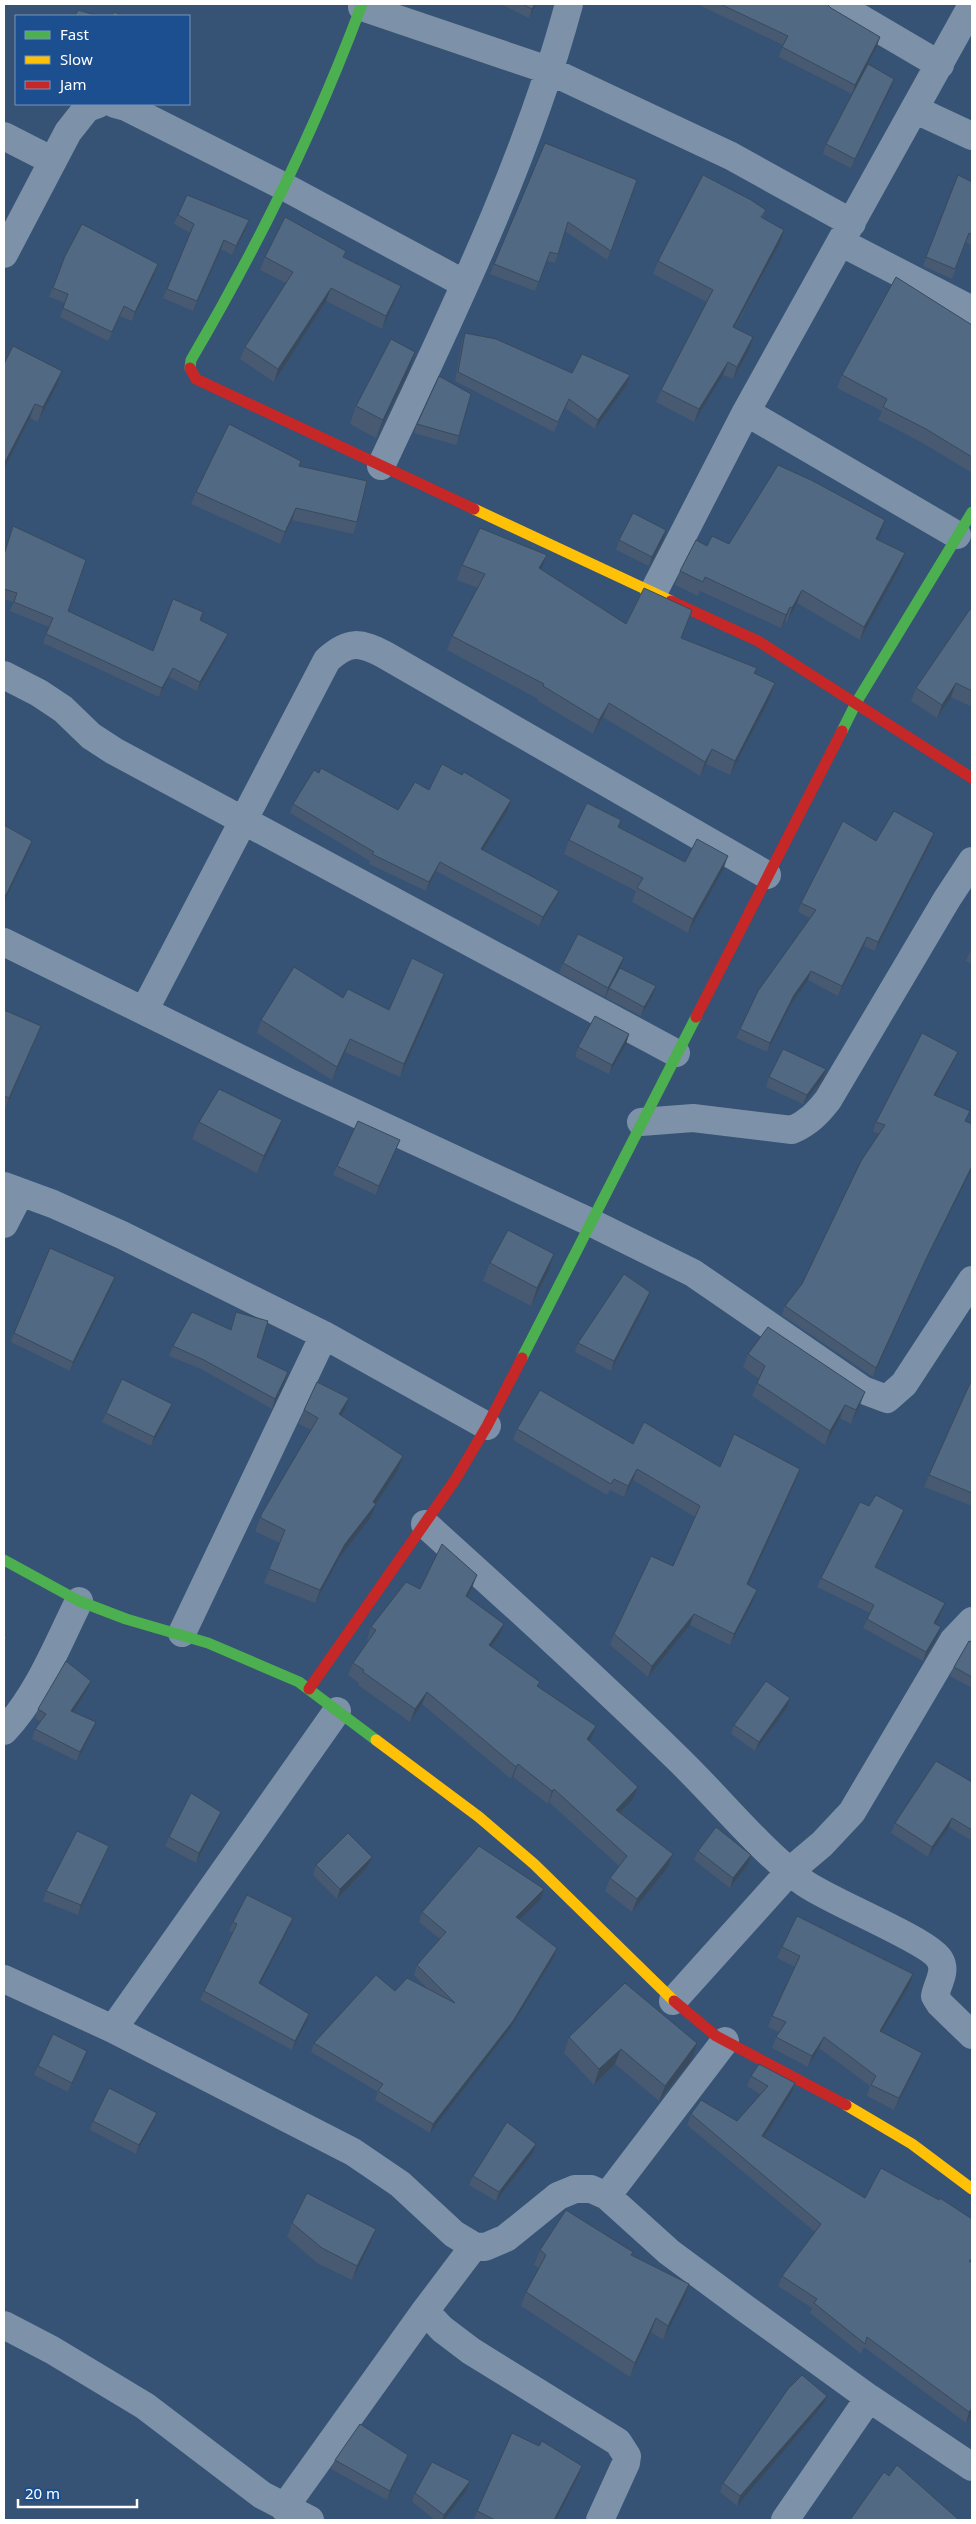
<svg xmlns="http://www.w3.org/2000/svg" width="976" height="2524" viewBox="0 0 976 2524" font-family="'Noto Sans',sans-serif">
<rect width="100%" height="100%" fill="#365274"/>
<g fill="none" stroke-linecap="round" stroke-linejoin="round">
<path stroke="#7d92a8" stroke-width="28" d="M836,4L940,65
M362,7L548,70L731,156L852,223
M115,104L126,107L285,187L465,284
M916,110L972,136
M4,136L53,161
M842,243L972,310
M4,254L68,132L87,108L98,104
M746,412L957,535
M381,466C451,316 526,164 569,4
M654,591L746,412L972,5
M4,675L39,693L63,709L91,736L114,751L676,1053
M4,942L290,1083L590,1222L693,1273L863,1390L887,1399L904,1384L972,1280
M144,1011L327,660C349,640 360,642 385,655L767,875
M641,1122L693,1118L792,1130C808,1123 817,1114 828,1100L947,899L972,861
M4,1186L53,1204L122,1235L324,1335L487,1426
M4,1224L20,1193
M425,1524C509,1600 593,1676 674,1755C718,1797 755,1845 803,1882C828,1901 931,1941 940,1960C947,1972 937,1984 935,1996L940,2004L972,2035
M182,1633L324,1335
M4,1731C38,1695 57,1645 79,1601
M4,1979L113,2029L353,2152L400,2184L454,2234L474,2246L485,2247L506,2238L558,2196L575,2189H591L607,2196L669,2252L746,2309L869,2398L972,2467
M673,2001L790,1871L822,1844L852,1812L953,1641L972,1621
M113,2029L337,1711
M607,2196L725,2041
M425,2311L442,2329L471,2351L618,2442L627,2456L626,2463L600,2520
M4,2325L52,2350L145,2406L262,2495L310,2520
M284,2508L425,2311L474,2246
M785,2520L869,2398"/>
<path stroke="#4caf50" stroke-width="11" d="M190,368L191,360C258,246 316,128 362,4
M842,731L856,703L972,512
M522,1358L696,1017
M4,1560L79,1601L126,1619L208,1643L299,1682L376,1740"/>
<path stroke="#ffc107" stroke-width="11" d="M474,509L671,601
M376,1740L479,1817L534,1864L674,2001
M846,2105L912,2144L972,2189"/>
<path stroke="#c62828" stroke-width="11" d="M190,368L196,379L474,509
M671,601L758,641L972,778
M696,1017L842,731
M309,1689L455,1480L487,1426L522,1358
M674,2001L716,2036L846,2105"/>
</g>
<path fill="#475a72" d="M501,4H536L529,18Z
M697,4H827L831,8L877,46L852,94L779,57L783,45Z
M891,88L851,168L823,154L826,144Z
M958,175L972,182V246L966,242L952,279L923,266Z
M637,180L607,260L565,231L555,263L547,261L535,291L490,274L494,264Z
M766,210L763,218L780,243L735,328L749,350L733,379L723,375L694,422L656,402L661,390L707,302L653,274L658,261Z
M178,215L249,220L246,229L232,255L221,249L193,311L163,298L190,233L174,224Z
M346,251L344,257L396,298L382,329L326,301L274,382L240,359L245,347L286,283L260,270L265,257Z
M65,256L158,264L155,273L132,321L120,316L108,341L60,317L65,303L49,297Z
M972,325V473L921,442L878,420L882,411L837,388L842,375Z
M465,333L572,373L630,375L627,385L595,429L565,408L554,432L455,381L462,342Z
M4,364L62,371L57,385L38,422L30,418L4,469Z
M409,370L376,438L350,424L356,406Z
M417,424L459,436L456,445L414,433Z
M299,466L357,522L353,534L292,520L280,544L191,504L196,492Z
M880,534L877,539L905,553L900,567L860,640L797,603L787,622L785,621L781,628L700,591L698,596L675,585L680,571L707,546L729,544Z
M619,540H663L649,566L616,550Z
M4,554L68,611L153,651L200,620L224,643L197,691L169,677L159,697L43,643L49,627L10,611L14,602L4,599Z
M462,565L626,624L681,638L757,668L755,673L775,683L770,698L730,775L706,764L700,776L603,717L593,734L538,701V699L447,650L452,636L478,588L457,580Z
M972,611V707L951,697L937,718L911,701L916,688Z
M319,773L398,810L429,790L511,800L508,810L483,850L559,891L555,900L539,926L436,871L426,891L369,864L370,861L290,813L293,804Z
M619,827L685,862L723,870L688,933L632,902L636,891L564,854L569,840Z
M934,833L931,842L875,951L864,946L838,996L808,980L791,1004L767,1052L736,1038L740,1029L810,918L798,912L801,903L876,841Z
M972,947V964L966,961Z
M563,963L621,966L615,977L653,995L641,1016L606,998L609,989L605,997L559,973Z
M444,974L440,987L400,1077L345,1052L332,1080L257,1033L261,1020L343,998L389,1010Z
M4,1010L41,1026L36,1038L5,1110H4Z
M629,1034L626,1044L609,1074L575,1057L578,1047Z
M954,1061L936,1095L966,1121L923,1266L873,1377L782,1315L785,1306L802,1284L879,1134L873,1131L876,1122Z
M826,1069L823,1078L803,1104L766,1087L769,1077Z
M199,1122L275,1138L257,1173L192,1139Z
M396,1149L376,1195L333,1175L337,1166Z
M490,1263L548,1272L531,1306L483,1281Z
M115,1277L112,1286L70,1371L11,1342L14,1333Z
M650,1292L647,1301L611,1371L575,1352L578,1343Z
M236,1312L257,1357L288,1372L285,1381L272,1409L201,1369L169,1356L173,1346L230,1330Z
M748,1354L860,1405L851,1424L840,1418L825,1445L752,1396L759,1379L743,1367Z
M972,1379V1506L924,1487L929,1475Z
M172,1404L169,1413L151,1446L102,1422L106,1413Z
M304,1410L344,1411L341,1416L403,1456L398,1470L376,1504L371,1517L340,1557L315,1603L264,1583L280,1543L256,1532V1529L261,1515L311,1430L299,1424Z
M517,1429L633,1444L720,1467L796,1480L748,1585L757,1590L753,1601L730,1645L690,1625L648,1677L610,1645L614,1634L673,1566L695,1517L633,1480L624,1497L610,1490L607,1495L513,1440Z
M869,1506L904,1510L901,1519L876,1568L941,1613L935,1623L938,1636L923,1661L863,1628L870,1613L817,1587L821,1578Z
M472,1588L467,1597L499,1636L492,1647L538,1687L591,1739L590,1741L638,1787L633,1799L620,1814L673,1854L668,1867L632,1912L605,1891L610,1878L619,1866L549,1802L548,1804L513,1777L511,1779L422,1704L410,1722L358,1685L359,1683L348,1675L353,1663L368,1641L367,1640L371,1627L420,1589Z
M972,1642V1688L950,1676L954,1667Z
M87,1690L73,1712L92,1731L77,1761L32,1739L35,1729L41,1722L35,1718L38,1709Z
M790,1698L787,1708L755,1751L731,1734L734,1725Z
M972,1782V1841L949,1827L928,1857L891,1833L895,1823Z
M217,1821L196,1863L165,1846L169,1837Z
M698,1851L748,1864L730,1888L694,1860Z
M105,1855L78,1915L43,1901L46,1891Z
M372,1857L368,1866L337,1899L313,1875L316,1865Z
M544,1889L541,1899L520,1919L557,1948L554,1957L509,2030L430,2133L375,2100L378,2092L311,2052L314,2043L395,1991L428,1989L414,1975L417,1965L440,1939L419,1922L422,1912Z
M233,1922L289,1928L260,1983L306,2023L292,2050L200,2000L204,1991L232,1932L229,1931Z
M782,1947L909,1986L882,2032L922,2053L918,2064L894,2110L867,2096L870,2086L819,2048L808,2067L772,2048L776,2037L779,2032L768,2027L772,2016L795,1967L777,1958Z
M569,2037L692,2059L659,2101L615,2064L594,2085L564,2053Z
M84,2060L68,2092L34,2075L38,2066Z
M751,2076L791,2094L764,2138L865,2198L972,2219V2415V2414L966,2423L864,2347L861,2354L810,2313L812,2308L778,2286L782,2276L815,2232L687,2125L691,2114L737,2121L761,2095L747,2086Z
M93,2121L153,2122L136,2154L90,2130Z
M536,2144L533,2153L496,2201L469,2185L473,2176Z
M292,2223L376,2229L370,2244L352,2280L317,2263L287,2237Z
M540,2250L632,2255L689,2284L684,2299L663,2340L651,2332L630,2377L521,2306L526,2292L539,2268L534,2265Z
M823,2405L737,2506L720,2492L723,2483Z
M335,2460L404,2464L387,2500L331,2469Z
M582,2466L579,2475L556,2520H474L477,2511Z
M470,2481L467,2490L444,2520H435L412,2502L415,2493Z"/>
<path fill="#394a5c" d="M535,4H536L529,18L532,9Z
M880,37L877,46L852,94L855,85Z
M894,79L891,88L851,168L855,159Z
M249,220L246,229L232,255L236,246Z
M784,230L780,243L728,339L733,327Z
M224,240L221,249L193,311L197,301Z
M158,264L155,273L132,321L135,312Z
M401,286L396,298L382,329L386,316Z
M331,288L326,301L274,382L278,369Z
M753,337L749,350L733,379L737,367Z
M415,352L409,370L376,438L383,420Z
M728,362L723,375L694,422L699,409Z
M62,371L57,385L38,422L43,407Z
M630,375L627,385L595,429L598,420Z
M35,404L30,418L4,469L5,462Z
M296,508L292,520L280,544L285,532Z
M885,520L880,534L871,552L876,539Z
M666,530L663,540L649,566L652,557Z
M905,553L900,567L860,640L864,627Z
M547,555L541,569L539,568Z
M802,590L797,603L787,622L792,608Z
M790,607L785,621L781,628L786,615Z
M228,634L224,643L197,691L200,682Z
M173,668L169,677L159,697L162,688Z
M775,683L770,698L730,775L735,761Z
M956,683L951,697L937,718L942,705Z
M609,703L603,717L593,734L599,720Z
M712,749L706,764L700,776L705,762Z
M511,800L508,810L478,858L481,849Z
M934,833L931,842L875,951L878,942Z
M32,841L29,850L4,902L6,895Z
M728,856L723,870L688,933L693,919Z
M440,862L436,871L426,891L429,882Z
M559,891L555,900L539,926L543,917Z
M867,937L864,946L838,996L842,986Z
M624,957L621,966L605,997L608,988Z
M811,971L808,980L791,1004L767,1052L770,1043L794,995Z
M444,974L440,987L400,1077L404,1064Z
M656,986L653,995L641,1016L644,1007Z
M41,1026L36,1038L5,1110L9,1098Z
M629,1034L626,1044L609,1074L612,1065Z
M350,1039L345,1052L332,1080L337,1067Z
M958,1052L954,1061L931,1104L934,1095Z
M826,1069L823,1078L803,1104L807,1095Z
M282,1120L275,1138L257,1173L264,1156Z
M400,1140L396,1149L376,1195L379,1186Z
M972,1166V1168L923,1266L873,1377L876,1368L927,1257Z
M554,1254L548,1272L531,1306L537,1288Z
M115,1277L112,1286L70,1371L73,1362Z
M650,1292L647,1301L611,1371L614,1361Z
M288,1372L285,1381L272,1409L275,1399Z
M865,1392L860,1405L851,1424L856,1410Z
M349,1398L344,1411L334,1428L339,1414Z
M172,1404L169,1413L151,1446L154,1437Z
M845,1405L840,1418L825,1445L830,1431Z
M403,1456L398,1470L374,1507L376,1504L371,1517L340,1557L315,1603L320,1590L345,1544Z
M637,1469L633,1480L624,1497L628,1486Z
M800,1469L796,1480L743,1596L747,1584Z
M904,1510L901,1519L871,1576L875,1567Z
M477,1575L472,1588L461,1609L466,1596Z
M757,1590L753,1601L730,1645L734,1634Z
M945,1603L941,1613L931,1632L934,1623Z
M694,1614L690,1625L648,1677L652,1666Z
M504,1624L499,1636L484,1658L489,1645Z
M941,1627L938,1636L923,1661L926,1652Z
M91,1681L87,1690L68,1720L71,1711Z
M427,1692L422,1704L410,1722L415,1709Z
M790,1698L787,1708L755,1751L759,1742Z
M96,1722L92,1731L77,1761L80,1752Z
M596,1726L591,1739L583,1752L587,1739Z
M518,1764L513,1777L511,1779L516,1767Z
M638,1787L633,1799L611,1823L616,1810Z
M554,1789L549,1802L548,1804L552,1791Z
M221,1812L217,1821L196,1863L199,1853Z
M952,1818L949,1827L928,1857L932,1847Z
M109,1846L105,1855L78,1915L81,1905Z
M673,1854L668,1867L632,1912L637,1899Z
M751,1855L748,1864L730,1888L733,1878Z
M372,1857L368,1866L337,1899L340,1889Z
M544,1889L541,1899L513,1926L516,1917Z
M293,1918L289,1928L256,1992L259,1983Z
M557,1948L554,1957L509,2030L430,2133L433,2124Z
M913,1974L909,1986L875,2043L880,2031Z
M309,2014L306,2023L292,2050L295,2041Z
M824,2037L819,2048L808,2067L812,2056Z
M697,2043L692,2059L659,2101L665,2086Z
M621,2049L615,2064L594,2085L599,2069Z
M87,2051L84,2060L68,2092L72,2083Z
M922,2053L918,2064L894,2110L899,2098Z
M795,2083L791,2094L758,2147L762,2136Z
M157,2113L153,2122L136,2154L139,2145Z
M536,2144L533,2153L496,2201L499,2192Z
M376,2229L370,2244L352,2280L357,2266Z
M689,2284L684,2299L663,2340L668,2326Z
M656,2318L651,2332L630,2377L635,2363Z
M827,2396L823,2405L737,2506L740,2496Z
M972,2408V2414L966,2423L969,2412Z
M408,2455L404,2464L387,2500L390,2491Z
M582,2466L579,2475L556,2520H554Z
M470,2481L467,2490L444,2520H442L444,2515Z"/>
<path fill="#526984" stroke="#394a5c" d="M522,4H535L532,9Z
M720,4H827L831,8L880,37L855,85L782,47L788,36Z
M78,10L98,16H75Z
M114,12L124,16H112Z
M868,64L894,79L855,159L826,144Z
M545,143L637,180L611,251L568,222L558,254L550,252L539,282L494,264Z
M703,175L751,200L766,210L761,217L784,230L733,327L753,337L737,367L728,362L699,409L661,390L713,290L658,261Z
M958,175L972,182V235L969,233L955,269L926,257Z
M187,195L249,220L236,246L224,240L197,301L167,289L194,224L178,215Z
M285,217L346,251L343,257L401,286L386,316L331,288L278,369L245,347L293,272L265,257Z
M82,224L158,264L135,312L124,306L112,332L63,308L68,294L53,288L65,256Z
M896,277L972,325V457L926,429L883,407L887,399L842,375Z
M465,333L496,339L572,373L582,354L630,375L598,420L569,399L558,422L458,372Z
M391,339L415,352L383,420L356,406Z
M13,346L62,371L43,407L35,404L5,462L4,461V364Z
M439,376L471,394L459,436L417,424Z
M229,424L301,461L299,466L367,481L357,522L296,508L285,532L196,492Z
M778,465L813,481L885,520L876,539L905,553L864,627L802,590L792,608L790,607L786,615L705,577L703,582L680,571L696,540L707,546L712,536L729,544Z
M633,513L666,530L652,557L619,540Z
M13,526L86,560L68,611L153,651L173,599L203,612L200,620L228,634L200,682L173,668L162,688L46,634L53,618L14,602L17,593L4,589V555Z
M480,528L547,555L539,568L626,624L644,588L692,610L681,638L757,668L754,673L775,683L735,761L712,749L705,762L609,703L599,720L543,686L544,684L452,636L485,574L462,565Z
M970,609L972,611V691L956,683L942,705L916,688Z
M442,764L462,775L464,772L511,800L481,849L559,891L543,917L440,862L429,882L372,854L374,852L293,804L314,770L319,773L321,768L398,810L415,782L429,790Z
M587,803L621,820L618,827L685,862L697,839L728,856L693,919L637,888L643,878L569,840Z
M894,811L934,833L878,942L867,937L842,986L811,971L794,995L770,1043L740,1029L758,991L816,910L801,903L843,821L876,841Z
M4,825L32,841L6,895H4Z
M578,934L624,957L608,988L563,963Z
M412,958L444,974L404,1064L350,1039L337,1067L261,1020L294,967L343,998L348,989L389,1010Z
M620,968L656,986L644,1007L609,988Z
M4,1010L41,1026L9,1098L4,1096Z
M595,1016L629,1034L612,1065L578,1047Z
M922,1033L958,1052L934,1095L970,1111L965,1121L972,1124V1166L927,1257L876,1368L785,1306L802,1284L861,1161L885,1125L876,1122Z
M783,1049L826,1069L807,1095L769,1077Z
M219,1089L282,1120L264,1156L199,1122Z
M358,1121L400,1140L379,1186L337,1166Z
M508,1230L554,1254L537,1288L490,1263Z
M50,1248L115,1277L73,1362L14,1333Z
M624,1274L650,1292L614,1361L578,1343Z
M192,1312L231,1330L236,1312L268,1321L257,1357L288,1372L275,1399L204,1360L173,1346Z
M768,1327L865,1392L856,1410L845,1405L830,1431L757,1383L765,1366L748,1354Z
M122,1379L172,1404L154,1437L106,1413Z
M972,1379V1493L929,1475Z
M317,1382L349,1398L339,1414L403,1456L373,1502L376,1504L345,1544L320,1590L269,1569L285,1530L261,1518V1515L318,1418L304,1410Z
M540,1390L633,1444L644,1422L720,1467L734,1434L800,1469L747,1584L757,1590L734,1634L694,1614L652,1666L614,1634L651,1556L673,1566L700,1506L637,1469L628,1486L614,1479L611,1484L517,1429Z
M876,1495L904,1510L875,1567L945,1603L934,1623L941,1627L926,1652L867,1619L874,1605L821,1578L860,1502L869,1506Z
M442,1544L477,1575L466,1596L504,1624L489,1645L540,1682L537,1686L596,1726L587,1739L638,1787L616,1810L673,1854L637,1899L610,1878L627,1856L554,1789L552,1791L518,1764L516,1767L427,1692L415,1709L363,1672L364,1670L353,1663L376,1630L371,1627L406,1582L420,1589Z
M4,1635L7,1637L4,1643Z
M969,1641L972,1642V1677L954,1667Z
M66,1661L91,1681L71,1711L96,1722L80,1752L35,1729L46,1714L38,1709Z
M766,1681L790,1698L759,1742L734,1725Z
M936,1761L972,1782V1830L952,1818L932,1847L895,1823Z
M191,1793L221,1812L199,1853L169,1837Z
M716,1827L751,1855L733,1878L698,1851Z
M77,1831L109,1846L81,1905L46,1891Z
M348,1833L372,1857L340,1889L316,1865Z
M479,1846L544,1889L516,1917L557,1948L513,2021L433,2124L378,2091L383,2084L314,2043L376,1975L395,1991L407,1978L455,2003L417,1965L446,1932L422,1912Z
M247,1895L293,1918L259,1983L309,2014L295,2041L204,1991L237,1924L233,1922Z
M797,1916L913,1974L880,2031L922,2053L899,2098L871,2085L876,2076L824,2037L812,2056L776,2037L786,2022L772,2016L800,1956L782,1947Z
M625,1983L697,2043L665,2086L621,2049L599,2069L569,2037Z
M53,2034L87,2051L72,2083L38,2066Z
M759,2064L795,2083L762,2136L865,2198L881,2168L939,2200L940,2198L972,2219V2258L969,2261L972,2263V2408L969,2412L867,2337L865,2344L814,2303L817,2299L782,2276L821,2224L691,2114L701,2100L737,2121L768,2086L751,2076Z
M109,2088L157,2113L139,2145L93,2121Z
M507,2122L536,2144L499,2192L473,2176Z
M307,2193L376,2229L357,2266L322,2248L292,2223Z
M566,2210L633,2252L631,2255L689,2284L668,2326L656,2318L635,2363L526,2292L546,2255L540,2250Z
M802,2375L827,2396L740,2496L723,2483L788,2389Z
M360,2424L408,2455L390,2491L335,2460Z
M512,2433L539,2446L542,2441L582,2466L554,2520H495L477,2511Z
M432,2462L470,2481L444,2515L415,2493Z
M897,2465L959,2520H850L884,2472L889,2476Z"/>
<rect width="976" height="2524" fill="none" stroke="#ffffff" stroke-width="10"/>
<rect x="15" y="15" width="175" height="90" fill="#1b4f8f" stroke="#7695bc"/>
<rect x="25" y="31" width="25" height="8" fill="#4caf50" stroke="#7695bc"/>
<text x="60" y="40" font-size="15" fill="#ffffff">Fast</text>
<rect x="25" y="56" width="25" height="8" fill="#ffc107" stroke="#7695bc"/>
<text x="60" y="65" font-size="15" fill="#ffffff">Slow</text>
<rect x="25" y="81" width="25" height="8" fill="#c62828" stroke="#7695bc"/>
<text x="60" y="90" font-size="15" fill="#ffffff">Jam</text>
<path d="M18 2499v8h119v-8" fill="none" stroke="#ffffff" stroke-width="2.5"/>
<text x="25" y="2499" font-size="15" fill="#ffffff" stroke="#1b4f8f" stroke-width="4" paint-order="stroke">20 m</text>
</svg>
